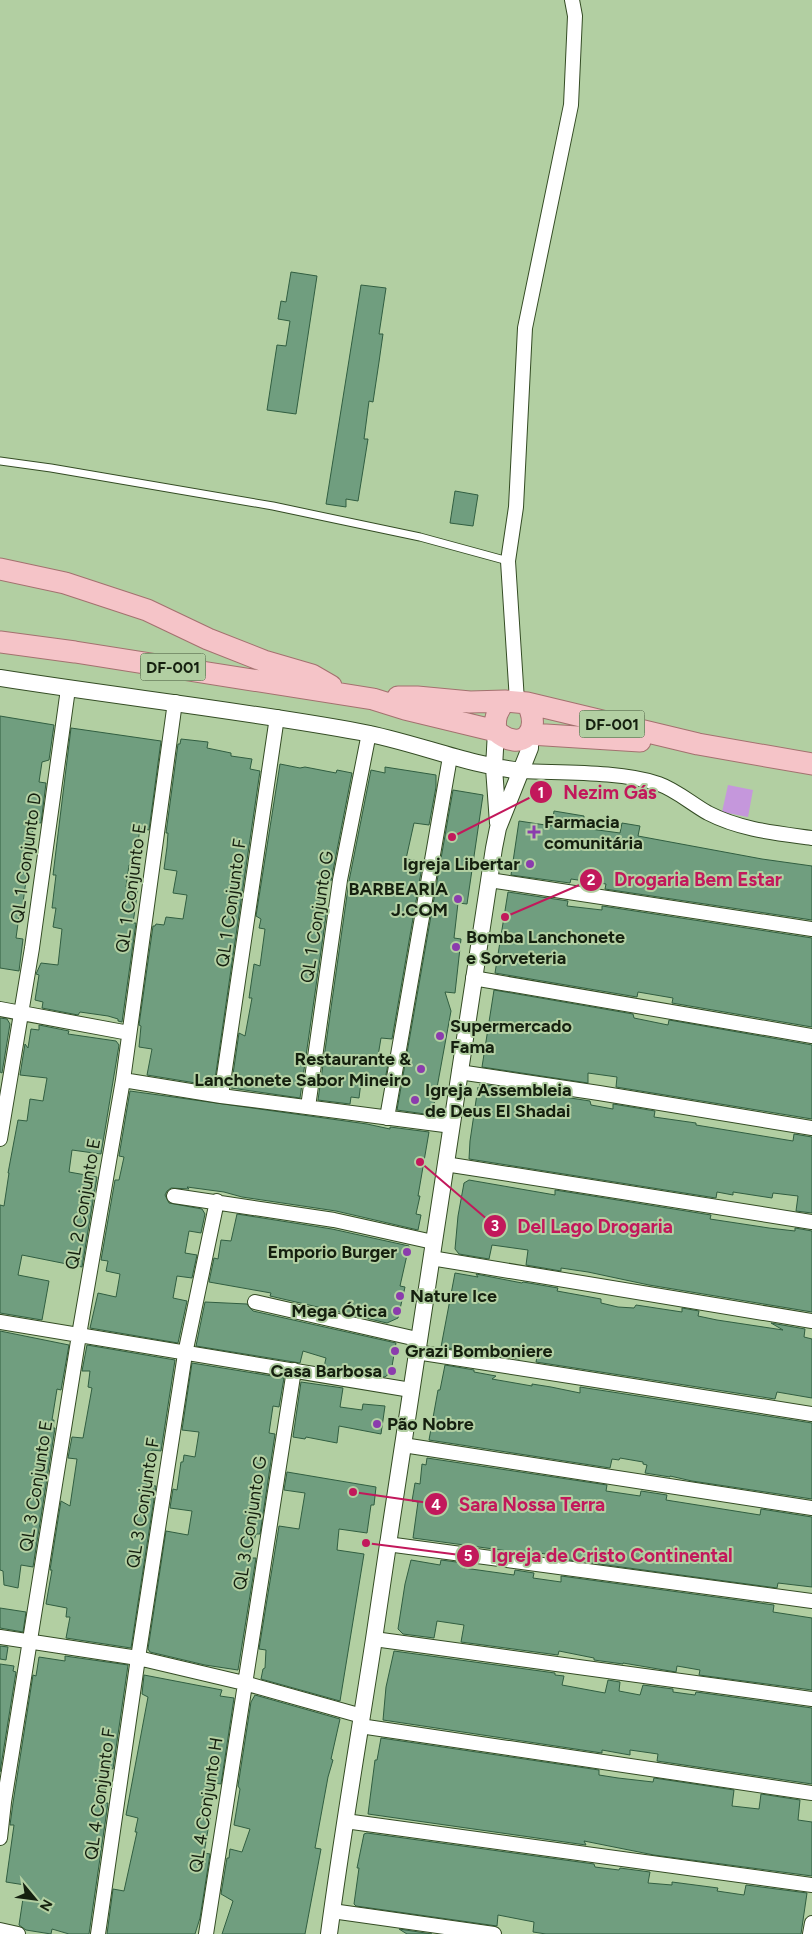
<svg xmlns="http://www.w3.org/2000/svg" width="812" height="1934" viewBox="0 0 812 1934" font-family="Figtree,sans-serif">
<rect width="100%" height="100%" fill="#b2cfa2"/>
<path fill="#c597dc" d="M728,785L753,790L748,817L722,812Z"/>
<path fill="#709e7f" stroke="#315e41" d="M291,272L317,276L296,414L267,410L277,345L286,346L290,321L278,319L281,301L286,302Z
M361,285L386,288L379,334H383L379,362L373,402L369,401L364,439H368L358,501L346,499V507L326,504Z
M455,491L478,495L473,526L450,523Z
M0,716L54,725L49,760L42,762L39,782L46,783L41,823L34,822L22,910L20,909L16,938L23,939L19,971L0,968Z
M71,728L161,741L149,830L140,828L135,865H129L126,887L138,889L133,923H136L122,1022L118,1021V1019L108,1016L80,1012L78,1015L42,1008L43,1002L35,1000L39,975L36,974L41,963L58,965L62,929L53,927L56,908H52L56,875H53Z
M181,739L208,742L207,748L231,753V756L252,759L250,769L260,771L214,1086L147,1075L152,1049L139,1047L141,1026L139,1025L153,926H155L156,924L164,925L166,917L183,919L187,895L173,893L177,871L164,869L167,847L168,833H166L178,744H180Z
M280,764L300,768L305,767L336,773L337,770L352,773L331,881L323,879L320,896L318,908L327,909L300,1098L231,1088L239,1033L245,1036L252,998H249L254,964L260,966L265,929L259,928L261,919L256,916Z
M385,767L436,775V787L429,825L414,823L406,859L423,861L392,1039L381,1038L377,1062L388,1064L384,1085L361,1082L359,1098L351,1097L350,1104L318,1100L349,881L371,770L385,773Z
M453,790L483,795L467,904L458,903L454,938L461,939L455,993L445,992L451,1011L432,1115L397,1110Z
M554,811L584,816L583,828L620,833L622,823L640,826L638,836L762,859L812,866V920L605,889L606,884L571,879L570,883L511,875L519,821L552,826Z
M508,892L568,901L567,906L602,910V906L812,938V1027L672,1003L673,998L638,992L637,997L495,973Z
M494,990L633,1014L634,1018L668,1025L669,1020L812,1045V1119L616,1087L617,1077L588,1073V1083L482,1067Z
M0,1018L7,1019L10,1024L2,1073L0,1072Z
M39,1025L69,1031L68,1034L116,1041L119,1045L101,1154L72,1150L69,1172L97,1177L82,1267L22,1255L18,1275L49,1281L42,1320L0,1313V1205L4,1206L9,1173H8L18,1120L27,1121L30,1099L43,1101L47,1078L20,1075L25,1044L28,1048L31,1029L39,1030Z
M480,1084L590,1101L591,1105L613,1109V1104L655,1111L654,1117L696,1123V1125L793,1141L794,1134L812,1137V1213L796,1211L798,1196L773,1193L772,1198L733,1192V1195L717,1192L716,1198L469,1159L470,1141L478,1087L479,1088Z
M130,1091L367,1124L390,1129V1127L429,1132L418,1196H420L416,1214L421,1215L418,1230L336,1211L242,1197L224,1192L187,1187L189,1189L171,1188L167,1191L165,1195L169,1203L202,1209L205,1214L201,1233L189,1231L185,1253L197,1255L192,1278L177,1276L173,1298L187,1301L178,1343L90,1328L98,1293L116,1297L120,1274L106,1271L108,1261L101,1260L115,1180H119L124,1157L119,1156Z
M469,1180L555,1195V1190L711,1215L710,1219L769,1228L795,1231V1228L812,1231V1312L649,1285L588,1272L561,1268V1271L526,1265L528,1250L492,1245L489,1259L459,1254L455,1249L458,1216L464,1183Z
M237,1214L332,1229L409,1246L400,1286L405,1287L398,1318L387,1323L270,1296L271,1293L209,1282L214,1258L218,1259L221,1240L231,1241Z
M455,1273L478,1277L476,1274L522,1283L523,1282L558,1288L557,1291L601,1299V1303L618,1307L634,1308L636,1305L682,1312V1308L699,1311L698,1316L717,1320L783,1330L771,1323L805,1329L804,1337L812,1339V1398L777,1392L775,1399L536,1362L539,1347L519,1359L441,1347Z
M205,1302L247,1304L253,1311L396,1343L391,1372L385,1377L343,1368V1370L324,1367L326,1358L303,1351L300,1363L196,1346Z
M0,1331L69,1345L61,1390L57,1389L52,1420H54L53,1428H55L33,1567L21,1565L18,1588L4,1585L3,1571L0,1570Z
M87,1345L175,1360L161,1451L152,1450L148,1472L146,1485L156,1486L131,1648L66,1638L70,1617H66L67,1608L46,1604L52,1570H50L61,1501L70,1506L77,1459L68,1458L72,1437L83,1438L92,1388L88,1387L90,1371H82Z
M192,1363L284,1378L279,1407L273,1406L269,1433L275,1434L260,1534H256L249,1558H256L238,1670L205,1665L150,1652L148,1649L166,1531L188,1535L192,1511L170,1508L173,1489L177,1490L181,1462H183L184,1455L195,1457L199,1432L182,1430Z
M445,1365L474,1370V1372L496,1376L492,1379L532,1386V1384L551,1387L580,1393V1387L812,1423V1499L692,1481L670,1476V1477L645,1473L647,1465L643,1464V1462L620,1458L619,1460L612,1459L610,1468L429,1440L438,1390H440Z
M301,1382L343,1388L340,1407L362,1410L363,1404L385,1406L381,1434L339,1426L337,1443L306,1437L305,1439L293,1437Z
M427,1458L607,1485L606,1491L640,1496L641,1491L667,1495L666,1500L760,1515L761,1509L812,1517V1587L778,1583L777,1588L562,1559V1556L538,1553L537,1555L413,1538L418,1502L412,1501L415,1483L420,1484L422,1464L426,1465Z
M287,1472L376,1487L374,1505H371L367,1533L339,1529L337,1550L364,1554L340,1701L261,1679L263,1669L265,1668L266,1650L259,1649L279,1526L299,1529L305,1493L284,1490Z
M411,1560L440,1565L441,1560L464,1563V1568L514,1575L515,1570L534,1573L533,1578L561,1582V1576L774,1605L773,1612L812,1618V1690L699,1675L700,1670L677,1666L676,1672L623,1663V1664L594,1660V1658L559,1651L558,1655L461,1642L464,1625L437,1621L434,1638L403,1634L398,1629L405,1584Z
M0,1608L26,1612L23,1632L0,1628Z
M0,1646L8,1647L6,1660L0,1659Z
M394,1651L555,1673V1675L564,1676L562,1685L605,1693L608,1680L620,1682L619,1691L640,1695L643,1685L673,1689V1692L695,1695L696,1692L812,1708V1784L657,1761L658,1754L630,1750V1755L602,1750V1753L383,1720L386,1687Z
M65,1656L128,1665L113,1769L108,1768L104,1803H108L89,1934H69L52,1929L51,1934L26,1930L19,1925L25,1885L6,1882L14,1825H10L13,1803L33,1675L36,1676L39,1657L65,1661Z
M0,1664L14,1666L13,1671L16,1672L0,1772Z
M144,1675L222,1690L220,1696L234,1698L221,1784L215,1783L213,1792L204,1791L200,1816L210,1818L204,1853L210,1854L200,1918L195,1934H107L113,1889L124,1891L137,1832H135L138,1818L126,1815L148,1697L142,1694Z
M255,1695L340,1719L331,1759L333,1760L328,1777L315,1848L321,1849L305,1934H222L233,1901L221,1894L227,1858H229L230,1849L242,1852L250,1829L234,1825L240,1789L238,1786L251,1702Z
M381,1738L599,1770V1775L618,1778L653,1782L654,1778L734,1790L732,1806L759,1809L761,1794L800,1800L798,1820L812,1822V1876L654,1855L584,1841L586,1845L368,1814L375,1760H377Z
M367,1833L594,1864L595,1867L619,1870L620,1868L650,1872L648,1883L672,1885V1882L718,1888L717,1891L744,1895L746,1885L807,1893L801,1934H546L533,1932L534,1922L498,1915L497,1926L356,1906L354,1904L359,1868H357L364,1834Z
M399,1929L432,1934H407Z"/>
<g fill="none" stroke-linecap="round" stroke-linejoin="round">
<g stroke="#344c24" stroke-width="9">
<path id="service" d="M0,461L51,468L273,506L420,537L508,561"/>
</g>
<g stroke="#344c24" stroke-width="16">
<path id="minor" d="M517,701L508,561L516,507L525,328L571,105L575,16L572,0
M522,771C562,773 621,771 659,784C676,790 692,804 708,813C741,830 776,833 812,838
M489,880L812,929
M473,978L812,1036
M0,1009L129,1033
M459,1072L599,1093L812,1128
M123,1080L221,1096L452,1126
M221,1096L277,717
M308,1107L340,880L369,733
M387,1118L450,757
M0,1139L32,948L68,689
M445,1164L812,1222
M174,1196L334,1220L433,1242
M431,1258L812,1321
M255,1302L417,1339
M0,1322L411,1390
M416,1352L812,1414
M403,1445L812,1508
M387,1544L812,1601
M0,1637L138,1658L244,1683L362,1716
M374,1639L812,1699
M360,1726L812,1793
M345,1821L812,1885
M0,1838L4,1802L79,1335L123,1080L175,702
M332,1911L494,1934
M0,1930L18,1934
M98,1934L138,1658L185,1354L217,1201
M206,1934L294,1370
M810,1934L812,1923"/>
</g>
<g stroke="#344c24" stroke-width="18">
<path id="tertiary" d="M0,678C120,697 240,710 360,732C415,742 466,765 522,771
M496,731L494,768L498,823
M329,1934C342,1835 359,1737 374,1639C413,1375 453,1111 494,848L498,828L530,748V734"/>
</g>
<g stroke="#a3716f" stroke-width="23">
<path id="primary" d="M0,569L65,583L147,610L208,639L264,661L312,675L331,686
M0,642L75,652L373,699L405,709L496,731
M398,697H417L470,702L505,701
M527,703C543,732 521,753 496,731C494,718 497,711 505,701L527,703L698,744L812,764
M530,734L640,741"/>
</g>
<use href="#service" stroke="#fff" stroke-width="7"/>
<use href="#minor" stroke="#fff" stroke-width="14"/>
<use href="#tertiary" stroke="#fff" stroke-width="16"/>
<use href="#primary" stroke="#f5c4c8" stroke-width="21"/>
</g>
<g fill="#8b3cad" stroke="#b2cfa2" stroke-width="2">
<path d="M531.5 824.5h5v5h5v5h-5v5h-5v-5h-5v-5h5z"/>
<circle cx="530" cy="864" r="5"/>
<circle cx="458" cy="899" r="5"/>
<circle cx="456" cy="947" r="5"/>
<circle cx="440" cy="1036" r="5"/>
<circle cx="421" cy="1069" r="5"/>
<circle cx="415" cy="1100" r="5"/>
<circle cx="407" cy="1252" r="5"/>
<circle cx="400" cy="1296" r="5"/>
<circle cx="397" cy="1311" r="5"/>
<circle cx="395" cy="1351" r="5"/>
<circle cx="392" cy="1371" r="5"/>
<circle cx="377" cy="1424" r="5"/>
</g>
<g text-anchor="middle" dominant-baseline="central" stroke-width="4" stroke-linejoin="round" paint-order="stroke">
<g fill="#b2cfa2" stroke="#44543b" stroke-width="1">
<rect x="140.5" y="653.5" width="65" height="27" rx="4"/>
<rect x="579.5" y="710.5" width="65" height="27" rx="4"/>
</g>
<g font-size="16" font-weight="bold" fill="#15200f">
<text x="173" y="667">DF-001</text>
<text x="612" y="724">DF-001</text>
</g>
<g font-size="18" font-weight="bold" fill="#15200f" stroke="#b2cfa2" text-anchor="start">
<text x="544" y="822">Farmacia<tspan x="544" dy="21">comunitária</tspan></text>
<text x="520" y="864" text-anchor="end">Igreja Libertar</text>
<text x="448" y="889" text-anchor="end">BARBEARIA<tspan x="448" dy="21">J.COM</tspan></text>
<text x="466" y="937">Bomba Lanchonete<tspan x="466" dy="21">e Sorveteria</tspan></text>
<text x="450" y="1026">Supermercado<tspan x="450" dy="21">Fama</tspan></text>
<text x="411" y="1059" text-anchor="end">Restaurante &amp;<tspan x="411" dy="21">Lanchonete Sabor Mineiro</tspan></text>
<text x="425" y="1090">Igreja Assembleia<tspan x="425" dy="21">de Deus El Shadai</tspan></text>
<text x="397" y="1252" text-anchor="end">Emporio Burger</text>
<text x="410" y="1296">Nature Ice</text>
<text x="387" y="1311" text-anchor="end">Mega Ótica</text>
<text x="405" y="1351">Grazi Bomboniere</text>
<text x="382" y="1371" text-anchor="end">Casa Barbosa</text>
<text x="387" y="1424">Pão Nobre</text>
</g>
<g font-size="18" fill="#15200f" stroke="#b2cfa2">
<text transform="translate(26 858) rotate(-82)">QL 1 Conjunto D</text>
<text transform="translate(131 888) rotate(-82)">QL 1 Conjunto E</text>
<text transform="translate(231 903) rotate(-82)">QL 1 Conjunto F</text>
<text transform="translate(317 917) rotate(-81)">QL 1 Conjunto G</text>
<text transform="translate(83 1204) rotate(-80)">QL 2 Conjunto E</text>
<text transform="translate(36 1486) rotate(-81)">QL 3 Conjunto E</text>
<text transform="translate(143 1503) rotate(-81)">QL 3 Conjunto F</text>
<text transform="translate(250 1523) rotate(-81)">QL 3 Conjunto G</text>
<text transform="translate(100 1794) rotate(-82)">QL 4 Conjunto F</text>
<text transform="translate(206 1805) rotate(-81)">QL 4 Conjunto H</text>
</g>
</g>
<path fill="none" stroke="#c2185b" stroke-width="2" d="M452 837L541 792M505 917L591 880M420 1162L495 1226M353 1492L436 1504M366 1543L468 1556"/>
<g fill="#c2185b" stroke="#b2cfa2" stroke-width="2">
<circle cx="452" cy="837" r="5"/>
<circle cx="505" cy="917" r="5"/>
<circle cx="420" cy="1162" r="5"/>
<circle cx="353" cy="1492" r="5"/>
<circle cx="366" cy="1543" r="5"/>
<circle cx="541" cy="792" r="12"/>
<circle cx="591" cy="880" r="12"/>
<circle cx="495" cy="1226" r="12"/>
<circle cx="436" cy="1504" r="12"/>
<circle cx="468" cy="1556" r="12"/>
</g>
<g font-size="15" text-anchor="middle" font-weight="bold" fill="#fff">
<text x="541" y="798">1</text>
<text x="591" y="885">2</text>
<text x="495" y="1231">3</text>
<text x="436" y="1510">4</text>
<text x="468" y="1561">5</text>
</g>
<g font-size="19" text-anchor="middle" font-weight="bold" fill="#c2185b" stroke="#b2cfa2" stroke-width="4" stroke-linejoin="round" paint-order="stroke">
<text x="610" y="799">Nezim Gás</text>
<text x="698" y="886">Drogaria Bem Estar</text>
<text x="595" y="1233">Del Lago Drogaria</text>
<text x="532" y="1511">Sara Nossa Terra</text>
<text x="612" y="1562">Igreja de Cristo Continental</text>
</g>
<g transform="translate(35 1899) rotate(119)" stroke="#b2cfa2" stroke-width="4" paint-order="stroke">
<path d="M0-4L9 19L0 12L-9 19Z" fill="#15200f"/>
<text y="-8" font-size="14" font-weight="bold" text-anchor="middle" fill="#15200f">N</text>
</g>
</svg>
